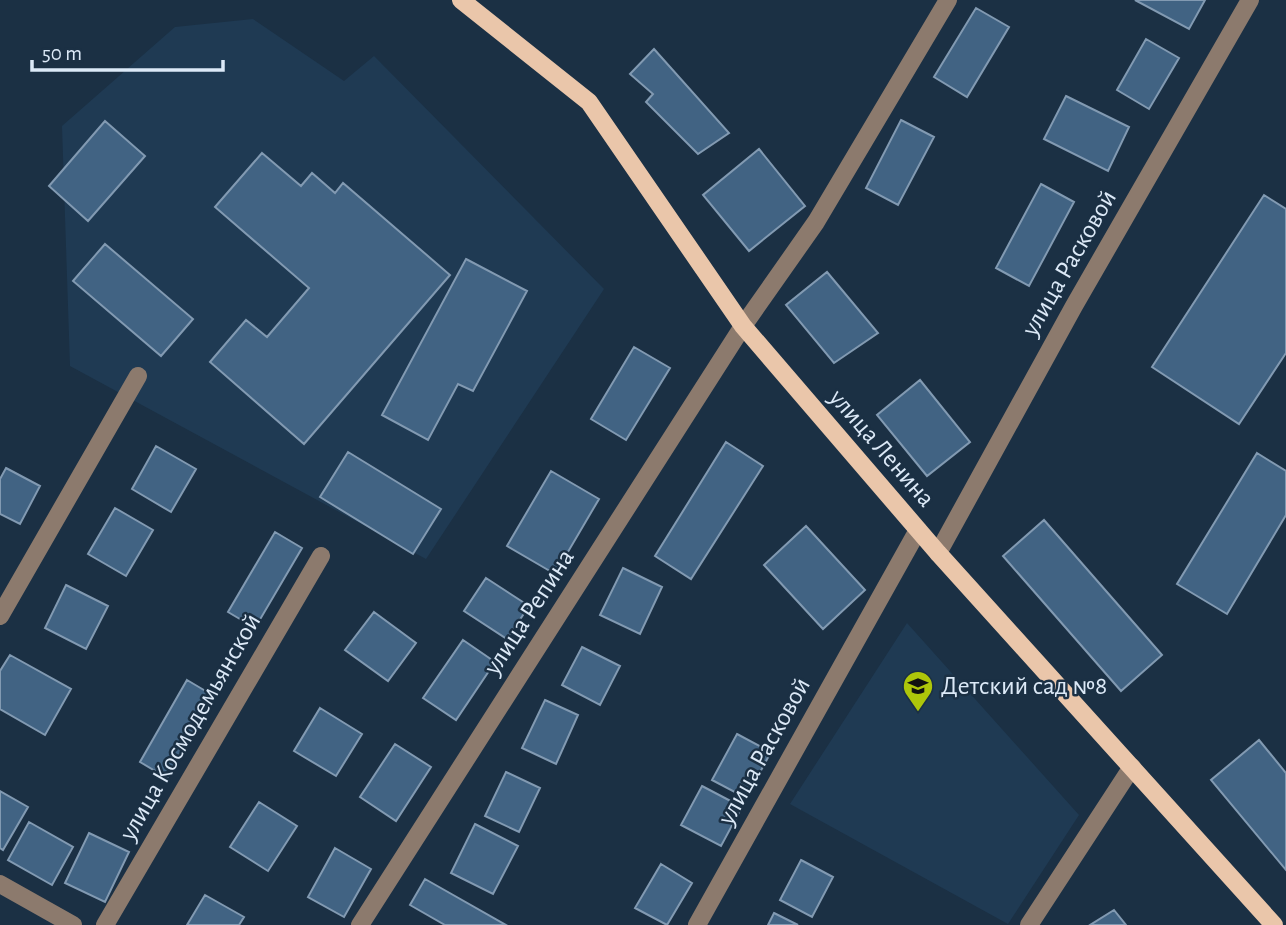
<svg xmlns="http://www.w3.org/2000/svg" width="1286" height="925" viewBox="0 0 1286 925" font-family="'Alegreya Sans',sans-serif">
<rect width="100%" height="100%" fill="#1b3044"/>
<path fill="#1f3a53" d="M253,19L344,81L374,56L604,289L426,559L70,366L62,126L175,27Z
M907,623L1079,815L1008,924L790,804Z"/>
<path fill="#416383" stroke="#829ab2" stroke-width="2" d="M1135,0H1205L1189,29Z
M976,8L1009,27L967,97L934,77Z
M1146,39L1179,58L1149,109L1117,90Z
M654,49L729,133L698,154L646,102L653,94L630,74Z
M1066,96L1129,127L1108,171L1044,139Z
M901,120L934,137L898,205L866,188Z
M105,121L145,156L88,221L49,186Z
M759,149L805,206L749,251L703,195Z
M262,153L301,186L312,173L335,193L343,183L450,275L304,444L210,362L246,320L267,337L309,288L215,207Z
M1041,184L1074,202L1029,286L996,268Z
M1264,195L1286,209V353L1239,424L1152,367Z
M105,244L193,319L161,356L73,281Z
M466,259L527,291L473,391L458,384L428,440L382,415Z
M827,272L878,333L834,363L786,305Z
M634,347L670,368L626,440L591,419Z
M920,380L970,442L927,476L877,415Z
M726,442L763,466L691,579L655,556Z
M156,446L196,469L171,512L132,489Z
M348,452L441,509L413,554L320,497Z
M1257,453L1286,471V515L1227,614L1177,584Z
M6,468L40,486L20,524L0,514V479Z
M551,471L599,499L555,574L507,546Z
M115,508L153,530L126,576L88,554Z
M1044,520L1162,655L1121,691L1003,556Z
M806,526L865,590L823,629L764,565Z
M275,532L302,548L255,628L228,612Z
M623,568L662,587L640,634L600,615Z
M486,578L529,606L507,639L464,611Z
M66,585L108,606L86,649L45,628Z
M374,612L416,643L388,681L345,650Z
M463,640L495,662L456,720L423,698Z
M582,647L620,666L600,705L562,685Z
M10,655L71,689L45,735L0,709V671Z
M187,680L214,696L167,778L140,762Z
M545,700L578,715L556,764L522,748Z
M320,708L362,734L336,776L294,751Z
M737,734L771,752L746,798L712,780Z
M1259,740L1286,773V870L1211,780Z
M395,744L431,767L396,821L360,797Z
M506,772L540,788L519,832L485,816Z
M702,786L742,807L721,846L681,825Z
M0,791L28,807L3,850L0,848Z
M259,802L297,826L268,871L230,847Z
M29,822L73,847L52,885L8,860Z
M475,824L518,846L493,894L451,873Z
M89,833L129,852L105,902L65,883Z
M335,848L371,869L344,917L308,897Z
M801,860L833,877L812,917L780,900Z
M661,864L692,883L667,925L635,908Z
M425,879L506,925H445L410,905Z
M205,895L244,917L239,925H187Z
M1114,910L1126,925H1090Z
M774,913L798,925H768Z"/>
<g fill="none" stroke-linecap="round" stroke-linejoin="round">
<path stroke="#8c7a6d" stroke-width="18" d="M938,553L1074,306L1250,0
M0,616L138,376
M0,884L73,925
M105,925L321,556
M360,925L743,326L816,222L948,0
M697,925L918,530
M1029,925L1132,767"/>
<path stroke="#eac6aa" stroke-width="18" d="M461,0L589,102L743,326L938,553L1274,925"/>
</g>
<defs>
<g id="school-pin" transform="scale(1.575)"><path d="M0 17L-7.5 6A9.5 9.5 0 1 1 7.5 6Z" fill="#aec60a" stroke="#1b3044"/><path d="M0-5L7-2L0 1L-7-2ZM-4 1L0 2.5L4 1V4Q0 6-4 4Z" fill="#111"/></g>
</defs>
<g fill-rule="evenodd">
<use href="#school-pin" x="918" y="686"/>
</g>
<g text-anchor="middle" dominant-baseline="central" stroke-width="5" stroke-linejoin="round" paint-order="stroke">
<g font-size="26" fill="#dce9f7" stroke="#1b3044">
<text transform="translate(1069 263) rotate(-60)">улица Расковой</text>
<text transform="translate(882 448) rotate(49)">улица Ленина</text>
<text transform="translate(529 612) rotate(-57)">улица Репина</text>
<text transform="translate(190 727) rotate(-60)">улица Космодемьянской</text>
<text transform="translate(764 751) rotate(-61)">улица Расковой</text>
</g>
<g font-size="26" fill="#dce9f7" stroke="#1b3044" text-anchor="start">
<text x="941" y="686">Детский сад №8</text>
</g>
</g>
<path d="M32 60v10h191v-10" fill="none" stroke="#dce9f7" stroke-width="3.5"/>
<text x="42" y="60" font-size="21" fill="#dce9f7" stroke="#1b3044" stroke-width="5" paint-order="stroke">50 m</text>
</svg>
